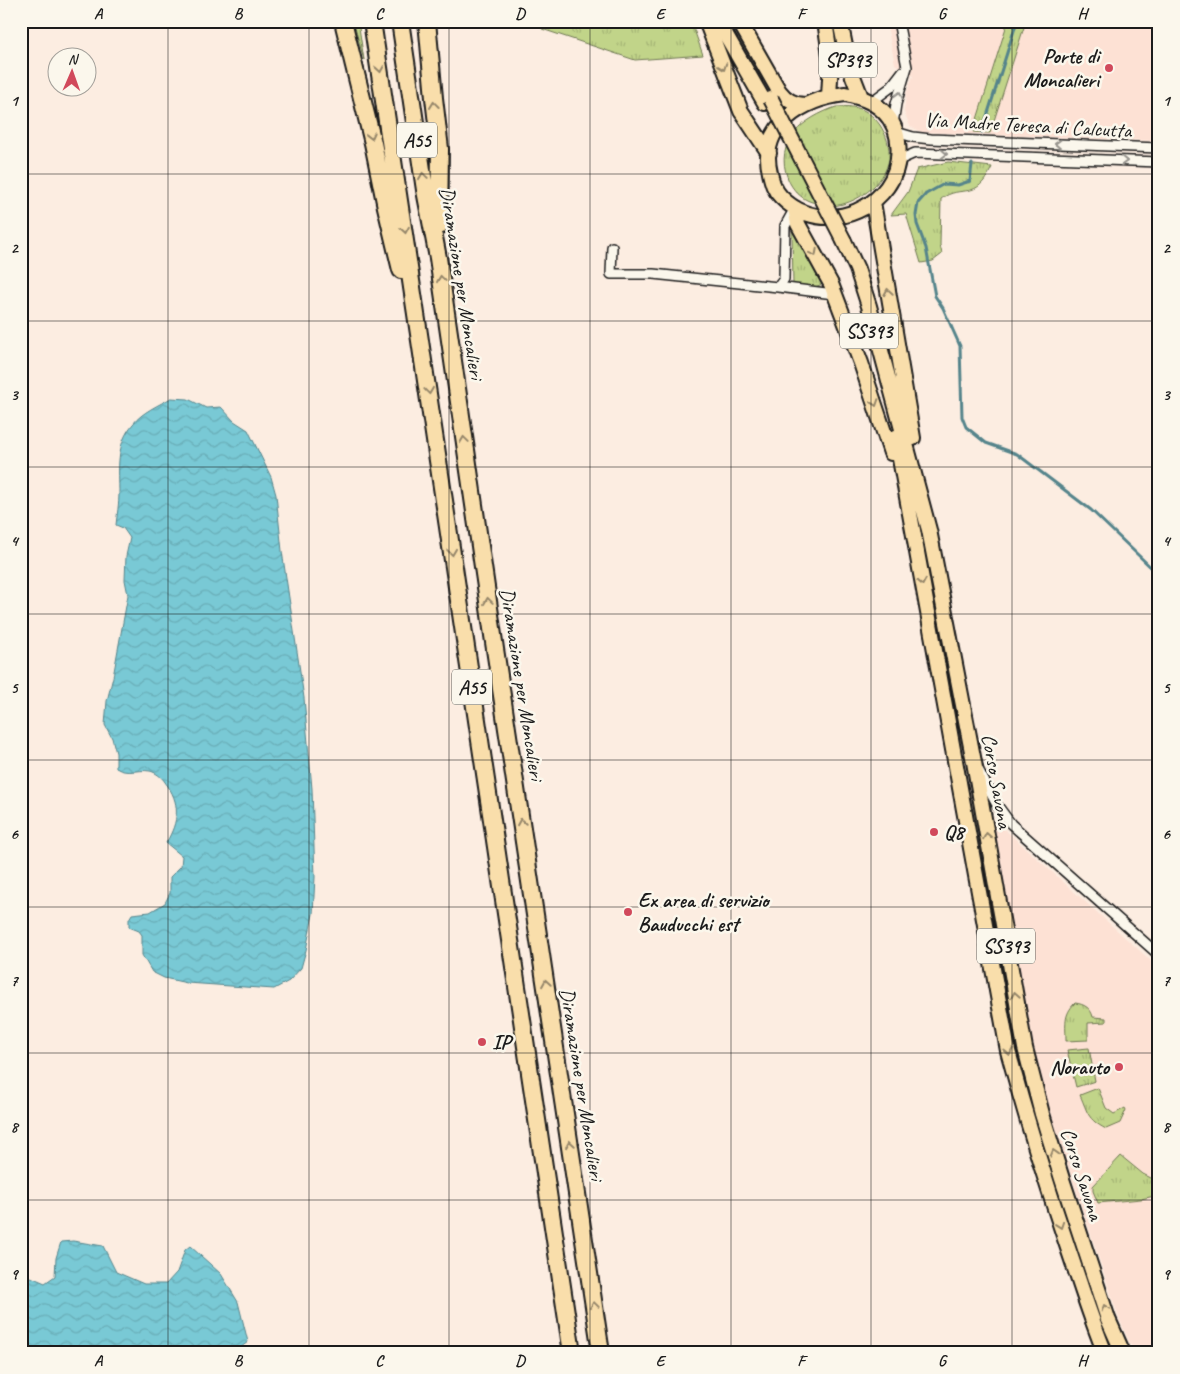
<svg xmlns="http://www.w3.org/2000/svg" width="1180" height="1374" viewBox="0 0 1180 1374" font-family="Caveat,sans-serif">
<defs>
<pattern id="grass-tufts" width="24" height="20" patternUnits="userSpaceOnUse" patternTransform="scale(1.25)"><rect width="24" height="20" fill="#c1d489"/><path d="M3 7l-1-3M5 7V3M7 7l1-3M15 17l-1-3M17 17v-4M19 17l1-3" fill="none" stroke="#a5b576"/></pattern>
<pattern id="water-waves" width="16" height="10" patternUnits="userSpaceOnUse" patternTransform="scale(1.25)"><rect width="16" height="10" fill="#79c9d5"/><path d="M0 5q4-4 8 0t8 0" fill="none" stroke="#68acb6"/></pattern>
</defs>
<rect width="100%" height="100%" fill="#fcede1"/>
<filter id="ink" filterUnits="userSpaceOnUse"><feTurbulence type="fractalNoise" baseFrequency=".02" numOctaves="2"/><feDisplacementMap in="SourceGraphic" scale="10" xChannelSelector="R" yChannelSelector="G"/><feConvolveMatrix kernelMatrix="1 2 1 2 8 2 1 2 1" color-interpolation-filters="sRGB"/></filter>
<g filter="url(#ink)">
<path fill="#fde1d4" d="M886,21H1159V141L921,132L910,126L904,112L906,94L913,76L895,64Z
M992,818L1159,968V1353H1134L1119,1318L1045,1098L1019,982Z"/>
<path fill="url(#grass-tufts)" stroke="#6e7852" d="M353,21H358L364,60Z
M543,21H691L703,55L635,60L542,29Z
M1008,21H1026L990,133L973,132Z
M836,107C841,107 847,106 852,107C875,109 891,136 889,158C886,184 855,205 831,206C825,206 818,203 812,202C801,199 792,189 788,179C773,141 804,118 836,107Z
M948,162L992,167C976,203 962,183 941,199L940,245L942,254L933,261L921,263L906,214L891,215L908,192L917,169Z
M792,231H797L825,283L815,287L793,284Z
M1075,1003C1084,1004 1091,1008 1093,1017L1106,1018V1022L1088,1023V1040L1066,1041C1066,1025 1063,1015 1075,1003Z
M1089,1048L1095,1081L1076,1087L1067,1050Z
M1098,1088L1106,1108L1114,1114L1125,1108L1126,1110L1120,1123L1106,1129C1087,1119 1088,1113 1080,1095Z
M1121,1156L1143,1174L1159,1182V1195L1141,1199L1098,1203L1093,1191V1186Z"/>
<path fill="url(#water-waves)" stroke="#54848b" d="M171,398L188,399L206,408L221,407L234,421L248,430L271,477L276,495L282,551L304,698L312,789L315,877L313,914L306,950L301,968L289,981L274,989L187,983L164,978L152,972L142,955V935L139,931L129,927V919L132,914L150,912L165,903L170,893V877L181,866L182,856L166,843C179,821 181,803 165,782C162,777 155,772 150,771C137,769 127,775 116,768V753L112,738L105,725L107,701L113,677L128,595L125,580L126,556L130,538L123,528L116,525C117,515 119,504 119,494C119,469 115,445 133,424C142,412 159,405 171,398Z
M73,1241L103,1246L116,1272L144,1284H166L177,1272L185,1250L190,1246L221,1274L238,1302L248,1342L233,1353H21V1280L31,1277L45,1283L55,1276L56,1258L61,1242Z"/>
<g fill="none" stroke-linecap="round" stroke-linejoin="round">
<path stroke="#54848b" stroke-width="3" d="M982,132L1017,21
M972,164L970,181L958,185L944,184L926,194L918,203L916,215L917,224L926,248L935,296L943,308L960,346L962,417L966,427L986,443L1017,454L1091,510L1159,575"/>
<g stroke="#1c1c1c" stroke-width="12">
<path id="street" d="M871,102L890,88L903,71
M893,124L896,104L907,67L898,21
M896,132L913,137L931,139L1159,148
M897,161L915,153L1159,162
M612,247L611,274H653L778,287L784,279L785,226L795,208
M778,287L834,294
M979,771L997,805L1011,824L1159,955"/>
</g>
<g stroke="#1c1c1c" stroke-width="18">
<path id="primary" d="M706,21L741,111L769,153
M718,21L765,103
M739,21L779,91C786,100 793,104 804,105
M825,21L831,62L829,96
M840,21L849,66L861,97
M845,94C859,97 872,100 883,111C903,130 903,165 887,187C861,222 811,228 781,197C774,190 772,182 770,173C758,125 804,99 845,94Z
M873,202L913,438
M795,208L798,224L831,284L861,363L891,453
M844,241L857,269L869,306L929,530L974,762L1025,1048L1042,1114L1062,1179L1108,1319L1123,1353
M896,437L1008,1051C1026,1118 1046,1183 1068,1248C1080,1283 1091,1319 1105,1353"/>
</g>
<g stroke="#1c1c1c" stroke-width="20">
<path id="highway" d="M343,21L373,143L386,207L401,270
M372,21L572,1353
M400,21L425,190L438,258L495,649L601,1353
M427,21L434,98L440,149L439,226"/>
</g>
<use href="#street" stroke="#fbf7ec" stroke-width="9"/>
<use href="#primary" stroke="#f9deab" stroke-width="14"/>
<use href="#highway" stroke="#f9deab" stroke-width="16"/>
<g stroke="#1c1c1c" stroke-width="18" stroke-linecap="butt">
<path id="primary-bridge" d="M771,99L844,241"/>
</g>
<use href="#primary-bridge" stroke="#f9deab" stroke-width="14"/>
</g>
<defs><path id="oneway-chevron" d="M-2-3.5L2.5 0L-2 3.5" fill="none" stroke-width="1.6" stroke-linecap="round" stroke-linejoin="round" transform="scale(1.25)"/></defs>
<g stroke="#96876b">
<use href="#oneway-chevron" transform="translate(723 67) rotate(70)"/>
<use href="#oneway-chevron" transform="translate(380 69) rotate(81)"/>
<use href="#oneway-chevron" transform="translate(434 105) rotate(-97)"/>
<use href="#oneway-chevron" transform="translate(371 136) rotate(76)"/>
<use href="#oneway-chevron" transform="translate(423 176) rotate(-98)"/>
<use href="#oneway-chevron" transform="translate(405 230) rotate(81)"/>
<use href="#oneway-chevron" transform="translate(814 253) rotate(62)"/>
<use href="#oneway-chevron" transform="translate(441 279) rotate(-98)"/>
<use href="#oneway-chevron" transform="translate(888 292) rotate(-99)"/>
<use href="#oneway-chevron" transform="translate(429 391) rotate(82)"/>
<use href="#oneway-chevron" transform="translate(875 403) rotate(71)"/>
<use href="#oneway-chevron" transform="translate(464 440) rotate(-98)"/>
<use href="#oneway-chevron" transform="translate(452 552) rotate(82)"/>
<use href="#oneway-chevron" transform="translate(922 582) rotate(80)"/>
<use href="#oneway-chevron" transform="translate(488 601) rotate(-98)"/>
<use href="#oneway-chevron" transform="translate(521 822) rotate(-99)"/>
<use href="#oneway-chevron" transform="translate(987 836) rotate(-100)"/>
<use href="#oneway-chevron" transform="translate(546 983) rotate(-99)"/>
<use href="#oneway-chevron" transform="translate(1015 995) rotate(-100)"/>
<use href="#oneway-chevron" transform="translate(1009 1052) rotate(77)"/>
<use href="#oneway-chevron" transform="translate(570 1144) rotate(-99)"/>
<use href="#oneway-chevron" transform="translate(1054 1153) rotate(-107)"/>
<use href="#oneway-chevron" transform="translate(1060 1225) rotate(71)"/>
<use href="#oneway-chevron" transform="translate(594 1305) rotate(-98)"/>
<use href="#oneway-chevron" transform="translate(1105 1308) rotate(-109)"/>
</g>
<g stroke="#97948e">
<use href="#oneway-chevron" transform="translate(899 95) rotate(-74)"/>
<use href="#oneway-chevron" transform="translate(1058 144) rotate(-178)"/>
<use href="#oneway-chevron" transform="translate(944 154) rotate(2)"/>
<use href="#oneway-chevron" transform="translate(1124 161) rotate(2)"/>
</g>
</g>
<path fill="none" stroke="#1c1c1c" stroke-width="1" stroke-opacity="0.55" d="M168,21V1353M309,21V1353M449,21V1353M590,21V1353M731,21V1353M871,21V1353M1012,21V1353M21,174H1159M21,321H1159M21,467H1159M21,614H1159M21,760H1159M21,907H1159M21,1053H1159M21,1200H1159"/>
<g fill="#d1495b" stroke="#fbf7ec" stroke-width="2">
<circle cx="1109" cy="68" r="5"/>
<circle cx="934" cy="832" r="5"/>
<circle cx="628" cy="912" r="5"/>
<circle cx="482" cy="1042" r="5"/>
<circle cx="1119" cy="1067" r="5"/>
</g>
<g text-anchor="middle" dominant-baseline="central" stroke-width="5" stroke-linejoin="round" paint-order="stroke">
<g fill="#fbf7ec" stroke="#5f5e5a" stroke-width="1">
<rect x="819" y="42.5" width="58" height="35" rx="4"/>
<rect x="397" y="122.5" width="40" height="35" rx="4"/>
<rect x="840" y="313.5" width="58" height="35" rx="4"/>
<rect x="452" y="669.5" width="40" height="35" rx="4"/>
<rect x="977" y="928.5" width="58" height="35" rx="4"/>
</g>
<g font-size="20" font-weight="bold" fill="#1c1c1c">
<text x="848" y="60">SP393</text>
<text x="417" y="140">A55</text>
<text x="869" y="331">SS393</text>
<text x="472" y="687">A55</text>
<text x="1006" y="946">SS393</text>
</g>
<g font-size="21" font-weight="bold" fill="#1c1c1c" stroke="#fbf7ec" text-anchor="start">
<text x="1099" y="56" text-anchor="end">Porte di<tspan x="1099" dy="24">Moncalieri</tspan></text>
<text x="944" y="832">Q8</text>
<text x="638" y="900">Ex area di servizio<tspan x="638" dy="24">Bauducchi est</tspan></text>
<text x="492" y="1042">IP</text>
<text x="1109" y="1067" text-anchor="end">Norauto</text>
</g>
<g font-size="21" fill="#1c1c1c" stroke="#fbf7ec">
<text transform="translate(1028 125) rotate(3)">Via Madre Teresa di Calcutta</text>
<text transform="translate(462 283) rotate(81)">Diramazione per Moncalieri</text>
<text transform="translate(522 684) rotate(81)">Diramazione per Moncalieri</text>
<text transform="translate(997 781) rotate(80)">Corso Savona</text>
<text transform="translate(582 1084) rotate(81)">Diramazione per Moncalieri</text>
<text transform="translate(1082 1174) rotate(72)">Corso Savona</text>
</g>
</g>
<rect width="1180" height="1374" fill="none" stroke="#fbf7ec" stroke-width="55"/>
<g transform="translate(72 72) rotate(2)"><circle r="24" fill="#fbf7ec" stroke="#a29f99"/>
<path d="M0-4L9 19L0 12L-9 19Z" fill="#d1495b"/>
<text y="-8" font-size="14" font-weight="bold" text-anchor="middle" fill="#1c1c1c">N</text>
</g>
<rect x="28" y="28" width="1124" height="1318" fill="none" stroke="#1c1c1c" stroke-width="2"/>
<g font-size="16" text-anchor="middle" font-weight="bold" fill="#1c1c1c">
<text x="98" y="19">A</text>
<text x="238" y="19">B</text>
<text x="379" y="19">C</text>
<text x="520" y="19">D</text>
<text x="660" y="19">E</text>
<text x="801" y="19">F</text>
<text x="942" y="19">G</text>
<text x="1082" y="19">H</text>
<text x="14" y="106">1</text>
<text x="1166" y="106">1</text>
<text x="14" y="253">2</text>
<text x="1166" y="253">2</text>
<text x="14" y="400">3</text>
<text x="1166" y="400">3</text>
<text x="14" y="546">4</text>
<text x="1166" y="546">4</text>
<text x="14" y="693">5</text>
<text x="1166" y="693">5</text>
<text x="14" y="839">6</text>
<text x="1166" y="839">6</text>
<text x="14" y="986">7</text>
<text x="1166" y="986">7</text>
<text x="14" y="1132">8</text>
<text x="1166" y="1132">8</text>
<text x="14" y="1279">9</text>
<text x="1166" y="1279">9</text>
<text x="98" y="1366">A</text>
<text x="238" y="1366">B</text>
<text x="379" y="1366">C</text>
<text x="520" y="1366">D</text>
<text x="660" y="1366">E</text>
<text x="801" y="1366">F</text>
<text x="942" y="1366">G</text>
<text x="1082" y="1366">H</text>
</g>
</svg>
